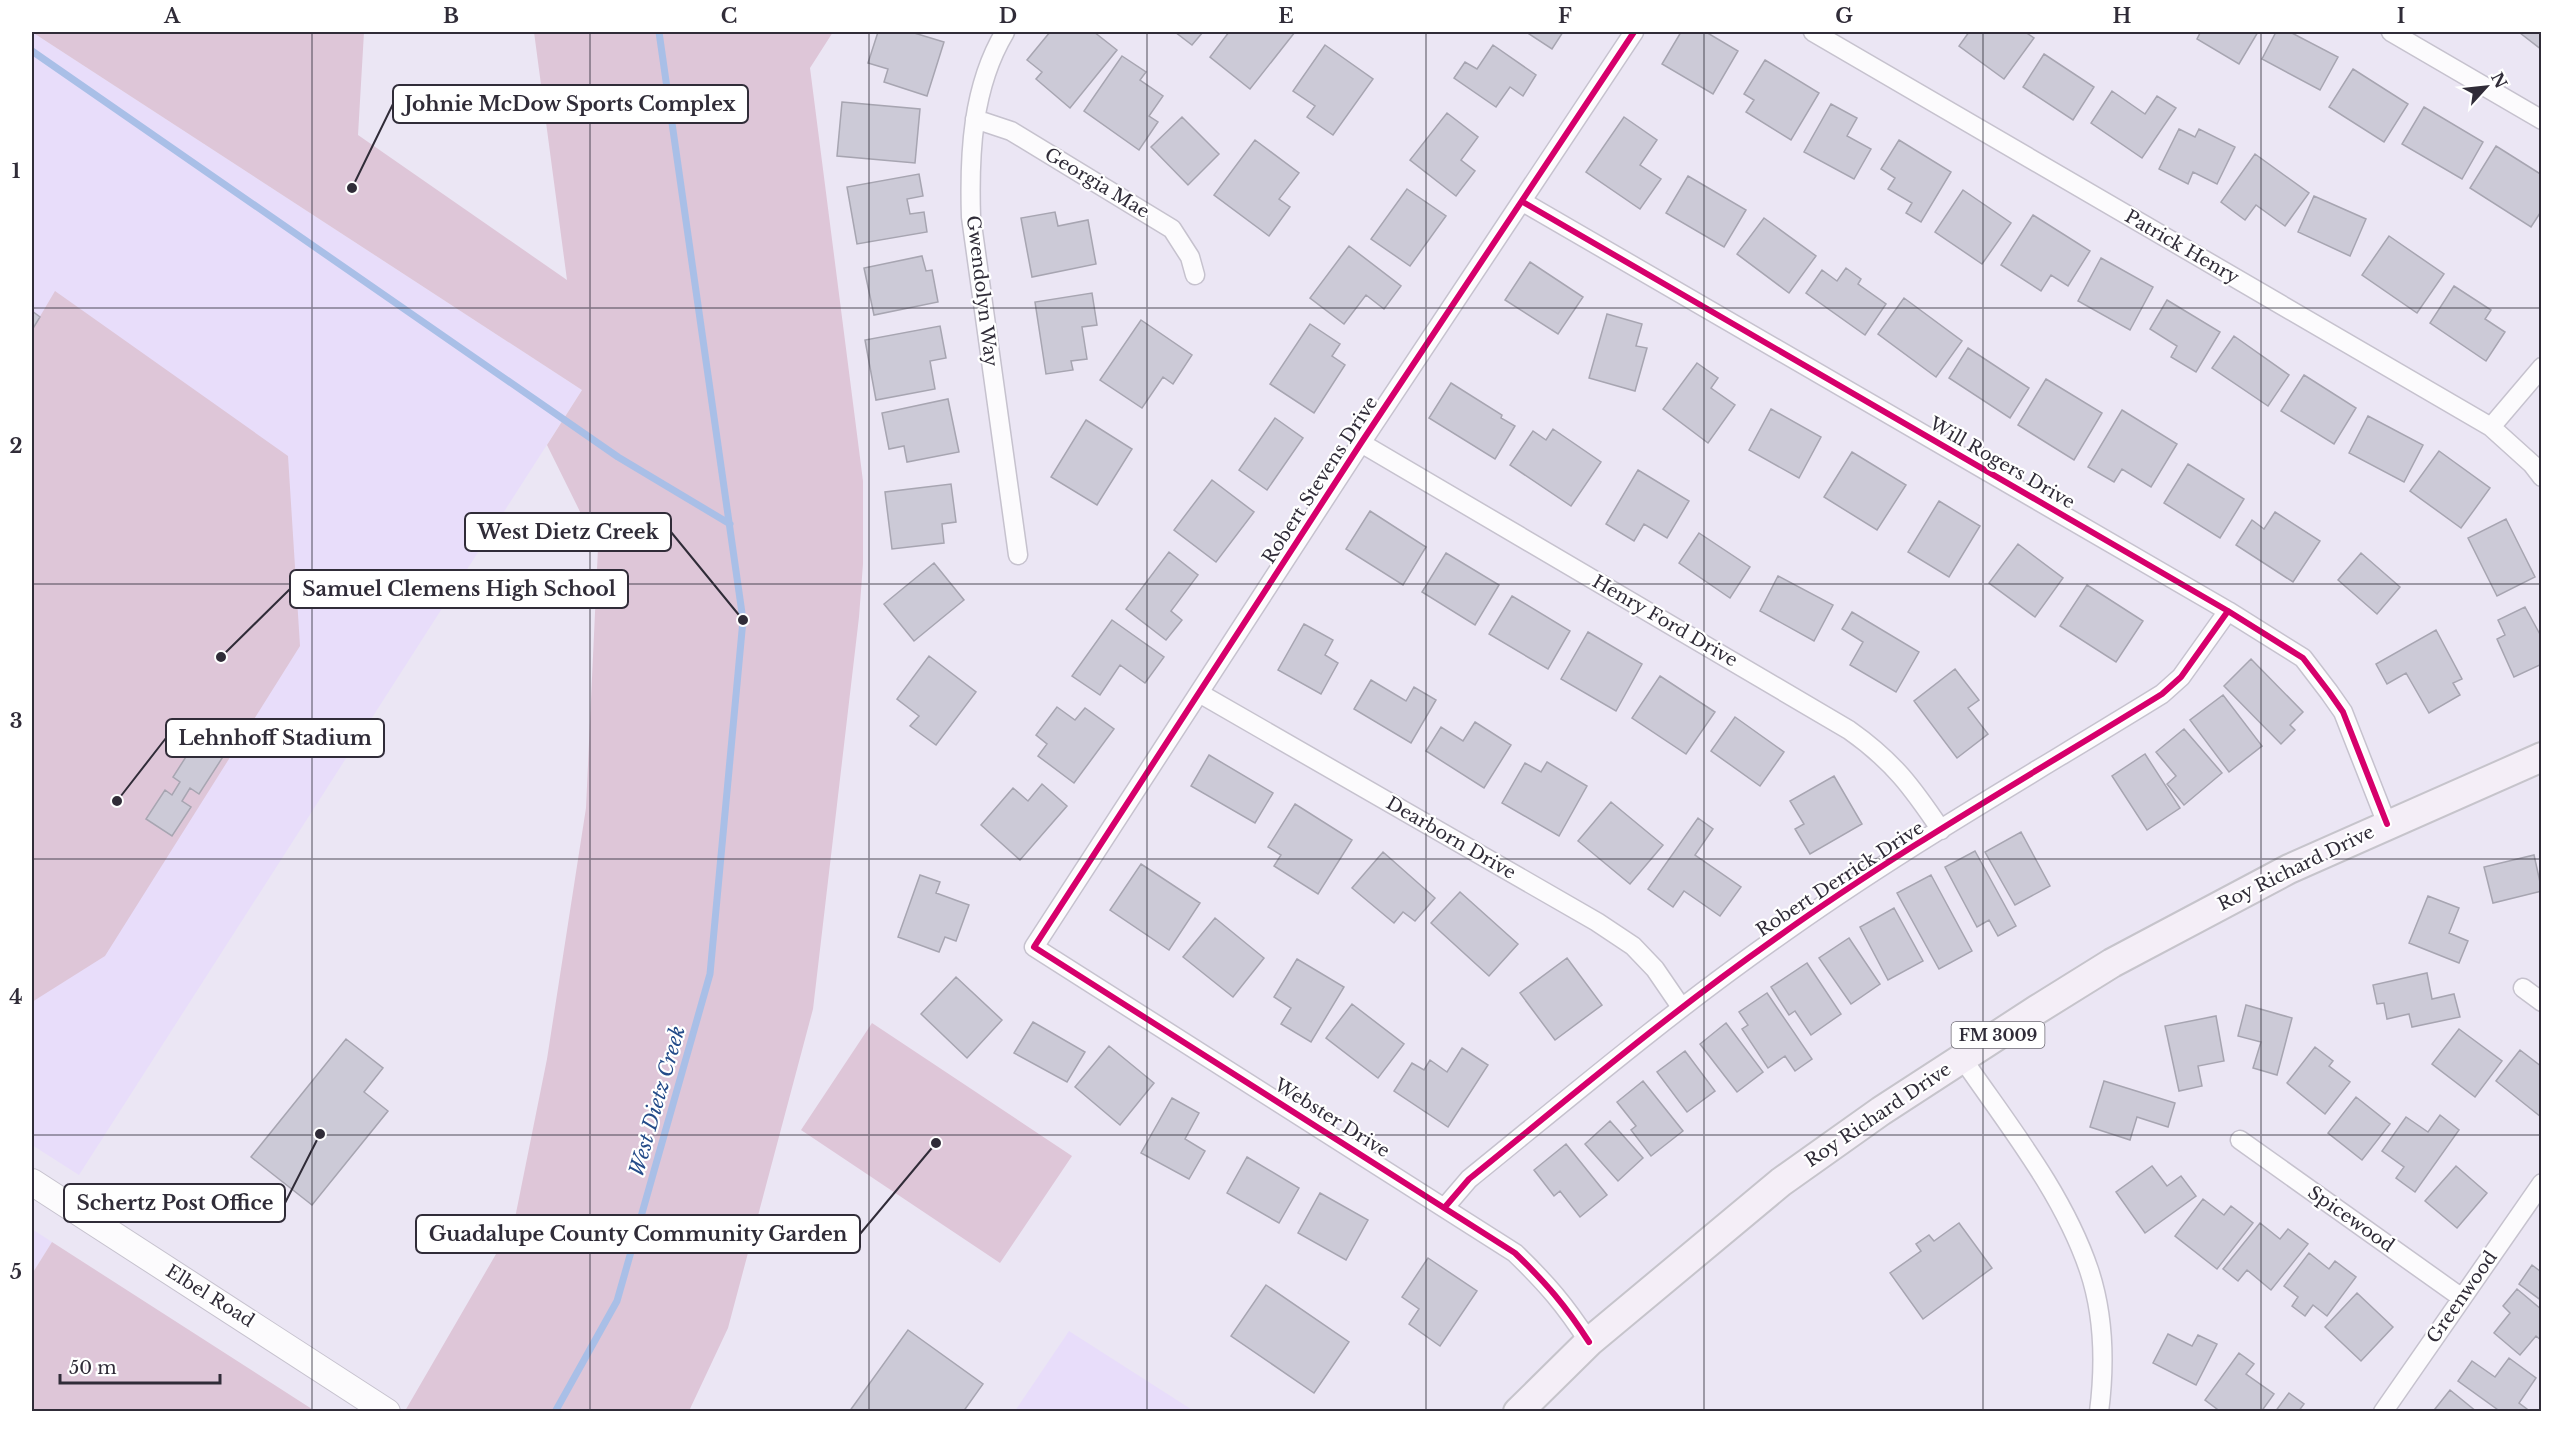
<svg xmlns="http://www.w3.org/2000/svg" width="2573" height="1443" viewBox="0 0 2573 1443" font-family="'Libre Baskerville',serif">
<rect width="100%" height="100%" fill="#ebe6f4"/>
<path fill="#e8ddfa" d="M32,32L582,390L79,1175L32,1145Z
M32,1229L52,1242L32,1274Z
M1069,1331L1194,1411H1015Z"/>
<path fill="#dec6d8" d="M32,32H364L358,135L567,280L534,32H833L810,68L863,481V564L859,617L813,1009L728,1328L689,1411H405L514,1223L547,1059L586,808L598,548L547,445L582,390Z
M55,291L288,456L300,646L105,956L32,1002V330Z
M872,1023L1072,1156L1000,1263L801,1130Z
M52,1242L315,1411H32V1274Z"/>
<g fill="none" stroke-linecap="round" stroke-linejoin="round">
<path stroke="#a9bfe7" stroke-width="7" d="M32,51L618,457L730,524
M555,1412L617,1301L710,974L743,620L659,32"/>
</g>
<path fill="#cccad7" stroke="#a7a5b1" stroke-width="1.5" d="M878,32H911L944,42L927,96L884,82L888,69L868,63Z
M1050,32H1094L1117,50L1070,108L1036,79L1042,72L1027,60Z
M1175,32H1203L1192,45Z
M1229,32H1295L1250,89L1210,57Z
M1526,32H1563L1552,49Z
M1681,32H1706L1738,51L1713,94L1662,64Z
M1969,32H2025L2034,38L2004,79L1959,46Z
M2198,32H2258L2239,64L2197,39L2200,33Z
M2276,32H2290L2338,57L2320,90L2262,59Z
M2521,32H2542V50L2520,33Z
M1325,45L1373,79L1333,135L1307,117L1315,106L1293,91Z
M1493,45L1536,75L1523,96L1510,87L1496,107L1454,78L1465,62L1477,69Z
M2044,54L2094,87L2073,120L2023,87Z
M1122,56L1146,72L1140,80L1163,96L1149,116L1158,122L1139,150L1084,111Z
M1765,60L1819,93L1791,140L1746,112L1754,100L1744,94Z
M2353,69L2408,104L2384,142L2329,107Z
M2112,91L2145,114L2157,96L2176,108L2142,158L2091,123Z
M842,102L920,109L915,163L837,156Z
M1831,104L1857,118L1847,136L1871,149L1854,179L1804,152Z
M2424,107L2483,142L2462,179L2402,144Z
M1447,113L1478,137L1461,160L1475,171L1456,196L1410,160Z
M1182,117L1219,154L1188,185L1151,147Z
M1624,117L1657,140L1640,165L1661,179L1640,209L1586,172Z
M2179,129L2195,137L2199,129L2235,147L2217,184L2193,172L2188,184L2159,169Z
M1255,140L1299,173L1279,199L1290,207L1269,236L1214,195Z
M1899,140L1951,172L1921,222L1906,213L1912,203L1888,189L1895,178L1881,169Z
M2496,146L2542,175V210L2531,227L2470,188Z
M2255,154L2309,193L2285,226L2256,205L2245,220L2221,202Z
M919,174L923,196L907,199L910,214L924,212L927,232L857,244L847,187Z
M1688,176L1746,210L1724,247L1666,213Z
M1407,189L1446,216L1410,266L1371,239Z
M1963,190L2011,223L1982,264L1935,232Z
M2314,196L2366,219L2350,256L2298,232Z
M1055,212L1058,226L1088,220L1096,264L1032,277L1021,218Z
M2033,215L2090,251L2068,286L2051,275L2041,291L2001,265Z
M1764,218L1816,256L1789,293L1737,254Z
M2389,236L2444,274L2417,313L2362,275Z
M1349,246L1401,286L1384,309L1366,295L1344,324L1310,298Z
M922,256L926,271L932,270L938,302L874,315L864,268Z
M2101,258L2153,287L2130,330L2078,301Z
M1530,262L1583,297L1558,334L1505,300Z
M1846,268L1861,279L1858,284L1886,304L1865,335L1806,293L1822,270L1837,281Z
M2454,286L2491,310L2485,319L2505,332L2486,361L2430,323Z
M1092,293L1097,325L1082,327L1087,359L1071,361L1073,370L1046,374L1035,302Z
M1904,298L1962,341L1936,377L1878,334Z
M2167,300L2220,332L2196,372L2171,357L2177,346L2150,329Z
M32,311L40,317L32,330Z
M1607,314L1642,324L1636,346L1647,348L1635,391L1589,378Z
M1141,320L1192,355L1173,384L1163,377L1142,408L1100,380Z
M1310,324L1340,344L1332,356L1345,365L1314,413L1270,384Z
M940,326L946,358L930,361L935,389L876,400L865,340Z
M2234,336L2289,375L2268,406L2212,368Z
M1968,348L2029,388L2010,418L1949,378Z
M1697,363L1718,378L1711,388L1735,405L1708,443L1663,409Z
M2304,375L2356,408L2334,444L2281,411Z
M2046,379L2102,413L2074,460L2018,425Z
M1451,383L1502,415L1501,418L1515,426L1495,459L1429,418Z
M948,399L959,452L907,462L904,446L889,449L882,413Z
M1771,409L1821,437L1799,478L1749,450Z
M2122,410L2177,444L2151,487L2122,469L2114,482L2088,467Z
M2368,416L2423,445L2404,482L2349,453Z
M1275,418L1303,438L1267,490L1239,470Z
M1086,420L1132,449L1097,505L1051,477Z
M1553,429L1601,462L1571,506L1510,465L1533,431L1546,440Z
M2439,451L2490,488L2461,528L2410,491Z
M1852,452L1906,485L1877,530L1824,497Z
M2188,464L2244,499L2220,538L2164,503Z
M1638,470L1689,501L1667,538L1644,524L1634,541L1606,524Z
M1212,480L1254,512L1216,562L1174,530Z
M951,484L956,522L942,524L944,543L892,549L885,492Z
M1939,501L1980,526L1949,577L1908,552Z
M1370,511L1426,547L1403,585L1346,549Z
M2275,512L2320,541L2293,582L2236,545L2252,520L2264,529Z
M2506,519L2535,577L2497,596L2468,538Z
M1699,533L1750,567L1730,598L1679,563Z
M2018,544L2063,578L2035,617L1989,583Z
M1169,552L1198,575L1171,611L1182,620L1166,640L1126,609Z
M1446,553L1499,585L1475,625L1422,592Z
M2361,553L2400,587L2377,614L2338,580Z
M934,563L964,600L914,641L884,604Z
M1778,576L1833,605L1814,641L1760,611Z
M2087,585L2143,621L2116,662L2060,626Z
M1512,596L1570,631L1548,669L1489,634Z
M2525,607L2542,638V664L2514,677L2497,639L2505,635L2498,620Z
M1852,612L1919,652L1896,692L1850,665L1863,642L1842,629Z
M1112,620L1164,657L1145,683L1120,665L1100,695L1072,676Z
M1304,624L1333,640L1325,655L1338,663L1321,694L1278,670Z
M2436,630L2462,679L2453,683L2460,695L2429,713L2406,673L2387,684L2376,664Z
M1588,632L1642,664L1616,711L1561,679Z
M929,656L976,692L936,745L910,726L919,716L897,699Z
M2251,659L2303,712L2290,725L2295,730L2281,744L2224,686Z
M1955,669L1979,700L1968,708L1988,734L1957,758L1914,701Z
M1660,676L1715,712L1686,754L1632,718Z
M1371,680L1406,701L1414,687L1436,700L1411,743L1354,709Z
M2223,695L2262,746L2229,772L2190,720Z
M1057,707L1075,720L1085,708L1114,729L1074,783L1038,756L1047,744L1036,735Z
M1735,717L1784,752L1760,786L1711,751Z
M209,721L235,738L199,794L190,788L182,801L191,807L172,836L146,819L165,790L172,795L180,782L173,777Z
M1475,722L1511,745L1484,788L1426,751L1441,727L1463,741Z
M2184,729L2222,773L2184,805L2167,784L2176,776L2156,752Z
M2145,754L2180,808L2147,830L2112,776Z
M1209,755L1273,793L1255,823L1191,786Z
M1547,762L1587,786L1559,836L1502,803L1525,763L1541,772Z
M1834,776L1862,824L1810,854L1795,829L1804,824L1790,801Z
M1042,784L1067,806L1020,860L981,825L1013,788L1028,801Z
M1611,802L1663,845L1630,884L1578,841Z
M1295,804L1352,840L1318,894L1274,866L1281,855L1268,847Z
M1698,818L1713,829L1695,855L1741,887L1720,916L1684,891L1673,907L1648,889Z
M2021,832L2050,886L2015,905L1985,852Z
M1975,851L2016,926L1998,936L1989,920L1977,927L1945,867Z
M1383,852L1435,898L1415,921L1403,912L1394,923L1352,888Z
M2534,855L2542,891L2493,903L2484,867Z
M1141,864L1200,903L1169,950L1110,910Z
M920,875L940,882L936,893L969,905L956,941L945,937L939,952L898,937Z
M1931,875L1972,951L1939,969L1897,893Z
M1460,892L1518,944L1489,976L1431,923Z
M2428,896L2459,908L2449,933L2468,941L2459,963L2409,943Z
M1894,908L1923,961L1888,980L1860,927Z
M1215,918L1264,958L1233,997L1183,957Z
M1849,938L1880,984L1851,1004L1819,958Z
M1567,958L1602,1005L1555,1040L1520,993Z
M1297,959L1344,987L1311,1042L1281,1024L1291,1008L1274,997Z
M1807,963L1841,1014L1811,1035L1795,1011L1789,1015L1771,987Z
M2427,973L2432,999L2454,994L2460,1017L2412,1027L2409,1014L2387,1019L2384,1003L2377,1004L2373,985Z
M956,977L1002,1020L967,1058L921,1014Z
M1767,993L1812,1059L1795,1071L1785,1056L1768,1068L1742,1029L1748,1025L1739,1012Z
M1352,1004L1404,1044L1378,1078L1326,1038Z
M2246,1005L2292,1018L2277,1075L2253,1068L2261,1042L2238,1036Z
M2216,1016L2224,1061L2198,1066L2202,1086L2179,1091L2165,1026Z
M1033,1022L1085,1052L1067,1082L1014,1053Z
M1726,1023L1763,1072L1737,1092L1700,1044Z
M2459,1029L2502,1061L2475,1097L2432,1064Z
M346,1039L383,1068L364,1092L388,1111L312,1205L251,1157Z
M1109,1046L1154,1083L1120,1125L1075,1087Z
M2315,1047L2333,1061L2329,1066L2350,1082L2325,1114L2287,1083Z
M1462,1048L1488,1065L1448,1127L1394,1091L1412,1063L1424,1070L1430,1060L1447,1072Z
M2520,1050L2542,1067L2541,1117L2496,1081Z
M1685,1051L1715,1091L1687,1112L1657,1072Z
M1643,1081L1683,1131L1651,1156L1631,1130L1636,1126L1617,1102Z
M2104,1081L2175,1103L2168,1127L2137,1117L2130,1140L2090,1127Z
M2356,1097L2390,1124L2362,1160L2328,1133Z
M1172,1098L1199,1113L1185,1139L1205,1151L1189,1179L1141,1153Z
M2440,1115L2459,1130L2415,1192L2396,1178L2404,1167L2382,1151L2406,1117L2428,1132Z
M1610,1121L1643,1158L1618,1181L1585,1144Z
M1566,1144L1607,1195L1580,1217L1560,1191L1554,1196L1534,1170Z
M1247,1157L1299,1188L1279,1223L1227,1193Z
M2152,1166L2167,1186L2181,1176L2196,1196L2145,1233L2116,1192Z
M2456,1166L2487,1193L2457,1228L2425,1201Z
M1320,1193L1368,1220L1346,1260L1298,1233Z
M2203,1199L2224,1215L2231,1206L2253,1223L2217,1269L2175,1236Z
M1959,1223L1992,1268L1923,1319L1890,1273L1921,1251L1916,1244L1929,1235L1934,1241Z
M2260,1223L2280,1239L2288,1229L2308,1244L2271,1290L2247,1270L2238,1281L2223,1269Z
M2309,1253L2329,1269L2335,1261L2356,1277L2327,1316L2313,1305L2305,1316L2292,1306L2298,1297L2284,1286Z
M1428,1258L1477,1291L1440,1346L1409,1324L1419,1309L1402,1297Z
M2532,1265L2540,1271L2542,1269V1301L2519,1284Z
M1266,1285L1349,1342L1314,1393L1231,1336Z
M2517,1289L2542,1310V1341L2536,1336L2520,1355L2494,1333L2510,1313L2503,1306Z
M2357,1293L2393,1327L2361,1361L2325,1327Z
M908,1330L983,1384L963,1412H849Z
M2168,1334L2192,1346L2198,1335L2217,1344L2196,1385L2153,1363Z
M2239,1353L2254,1364L2246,1374L2274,1394L2261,1412H2221L2205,1400Z
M2509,1358L2536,1378L2519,1403L2527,1409L2526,1412H2501L2458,1381L2472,1361L2495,1377Z
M2450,1390L2477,1412H2438L2435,1409Z
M2289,1393L2304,1404L2298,1412H2275Z"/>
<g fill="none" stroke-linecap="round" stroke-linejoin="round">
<g stroke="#c6c2ce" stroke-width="21">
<path id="street" d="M1005,32C972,87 969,154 971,217L1018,555
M1813,32L2491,427L2532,464L2542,477
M2391,32L2542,120
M975,119L1011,131L1172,229L1190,257L1195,275
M1523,202L2228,611L2303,658L2329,692L2343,712L2387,824
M2491,427L2542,367
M1361,443L1849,730C1893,761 1912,787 1941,830
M1199,693L1597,922L1633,946L1655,969L1681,1007
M2523,988L2542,1002
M1962,1058C2008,1125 2063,1193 2089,1270C2104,1315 2105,1365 2099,1412
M2240,1140L2462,1298
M1445,1207L1469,1179C1569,1098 1667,1015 1772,941C1897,851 2031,775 2162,694L2181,677L2228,611
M1589,1342C1565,1305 1547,1284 1515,1253L1034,947L1361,443L1634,32
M2383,1412L2542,1183"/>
</g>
<g stroke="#c6c2ce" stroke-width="28">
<path id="secondary" d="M32,1182L387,1412"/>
</g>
<g stroke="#c6c4cb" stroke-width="32">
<path id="primary" d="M1518,1412L1589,1342L1781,1182L1881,1111L2038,1009L2112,963L2289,869L2542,757"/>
</g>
<use href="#street" stroke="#fcfbfd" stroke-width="18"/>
<use href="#secondary" stroke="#fcfbfd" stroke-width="26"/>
<use href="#primary" stroke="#f4eef7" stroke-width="28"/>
<g stroke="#fff" stroke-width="10">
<path id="cycleway" d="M1523,202L2228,611L2303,658L2329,692L2343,712L2387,824
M1445,1207L1469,1179C1569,1098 1667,1015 1772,941C1897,851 2031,775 2162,694L2181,677L2228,611
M1589,1342C1565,1305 1547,1284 1515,1253L1034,947L1361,443L1634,32"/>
</g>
<use href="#cycleway" stroke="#d6006c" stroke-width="6"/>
</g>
<path fill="none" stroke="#302c38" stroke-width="1.5" stroke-opacity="0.55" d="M312,32V1412M590,32V1412M869,32V1412M1147,32V1412M1426,32V1412M1704,32V1412M1983,32V1412M2261,32V1412M32,308H2542M32,584H2542M32,859H2542M32,1135H2542"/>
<g text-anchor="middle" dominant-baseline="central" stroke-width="4.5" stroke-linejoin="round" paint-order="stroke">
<rect fill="#fff" stroke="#6e6b74" stroke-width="1.5" x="1951.5" y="1022" width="93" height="26" rx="4.5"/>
<g font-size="16" font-weight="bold" fill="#302c38">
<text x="1998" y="1035">FM 3009</text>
</g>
<g font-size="18" fill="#302c38" stroke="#fff">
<text transform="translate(1097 183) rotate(31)">Georgia Mae</text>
<text transform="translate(2182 247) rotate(30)">Patrick Henry</text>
<text transform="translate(982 291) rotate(83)">Gwendolyn Way</text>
<text transform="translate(2002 463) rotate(30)">Will Rogers Drive</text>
<text transform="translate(1320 480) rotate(-57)">Robert Stevens Drive</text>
<text transform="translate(1665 621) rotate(30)">Henry Ford Drive</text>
<text transform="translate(1451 838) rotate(30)">Dearborn Drive</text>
<text transform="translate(2296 868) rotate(-26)">Roy Richard Drive</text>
<text transform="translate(1840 879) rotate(-33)">Robert Derrick Drive</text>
<text transform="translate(1878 1115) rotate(-34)">Roy Richard Drive</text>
<text transform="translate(1332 1118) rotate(32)">Webster Drive</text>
<text transform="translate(2351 1219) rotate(35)">Spicewood</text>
<text transform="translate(210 1296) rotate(32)">Elbel Road</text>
<text transform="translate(2462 1297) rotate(-55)">Greenwood</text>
</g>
<g font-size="20" font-style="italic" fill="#234b89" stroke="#fff">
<text transform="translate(657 1101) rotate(-74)">West Dietz Creek</text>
</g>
</g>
<path fill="none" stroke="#302c38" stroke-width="2" d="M352 188L393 104M743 620L671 532M221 657L290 589M117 801L166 738M320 1134L285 1203M936 1143L860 1234"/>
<g fill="#302c38" stroke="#fff" stroke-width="2">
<circle cx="352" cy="188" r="6"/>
<circle cx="743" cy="620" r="6"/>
<circle cx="221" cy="657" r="6"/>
<circle cx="117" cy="801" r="6"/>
<circle cx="320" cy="1134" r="6"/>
<circle cx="936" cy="1143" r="6"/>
</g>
<g fill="#fff" stroke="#302c38" stroke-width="2">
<rect x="393" y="85" width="355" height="38" rx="6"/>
<rect x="465" y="513" width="206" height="38" rx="6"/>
<rect x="290" y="570" width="338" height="38" rx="6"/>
<rect x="166" y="719" width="218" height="38" rx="6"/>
<rect x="64" y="1184" width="221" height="38" rx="6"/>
<rect x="416" y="1215" width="444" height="38" rx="6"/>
</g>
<g font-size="20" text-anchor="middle" font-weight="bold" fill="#302c38">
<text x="570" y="111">Johnie McDow Sports Complex</text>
<text x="568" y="539">West Dietz Creek</text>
<text x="459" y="596">Samuel Clemens High School</text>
<text x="275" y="745">Lehnhoff Stadium</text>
<text x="175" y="1210">Schertz Post Office</text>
<text x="638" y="1241">Guadalupe County Community Garden</text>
</g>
<rect width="2573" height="1443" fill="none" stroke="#ffffff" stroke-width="66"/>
<g transform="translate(2486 87) rotate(63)" stroke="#ffffff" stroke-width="4.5" paint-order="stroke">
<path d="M0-4.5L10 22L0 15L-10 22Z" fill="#302c38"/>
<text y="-9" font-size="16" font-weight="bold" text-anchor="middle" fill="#302c38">N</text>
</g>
<path d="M60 1374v9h160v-9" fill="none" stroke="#302c38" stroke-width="3"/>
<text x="69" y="1374" font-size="18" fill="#302c38" stroke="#ffffff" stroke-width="4.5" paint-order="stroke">50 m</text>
<rect x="33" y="33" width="2507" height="1377" fill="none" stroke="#302c38" stroke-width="2"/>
<g font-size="20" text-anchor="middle" font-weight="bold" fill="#302c38">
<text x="172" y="23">A</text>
<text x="451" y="23">B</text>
<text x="729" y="23">C</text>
<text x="1008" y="23">D</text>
<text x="1286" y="23">E</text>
<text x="1565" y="23">F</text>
<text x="1844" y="23">G</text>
<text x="2122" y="23">H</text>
<text x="2401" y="23">I</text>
<text x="16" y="178">1</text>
<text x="16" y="453">2</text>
<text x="16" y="728">3</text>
<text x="16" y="1004">4</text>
<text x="16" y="1279">5</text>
</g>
</svg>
